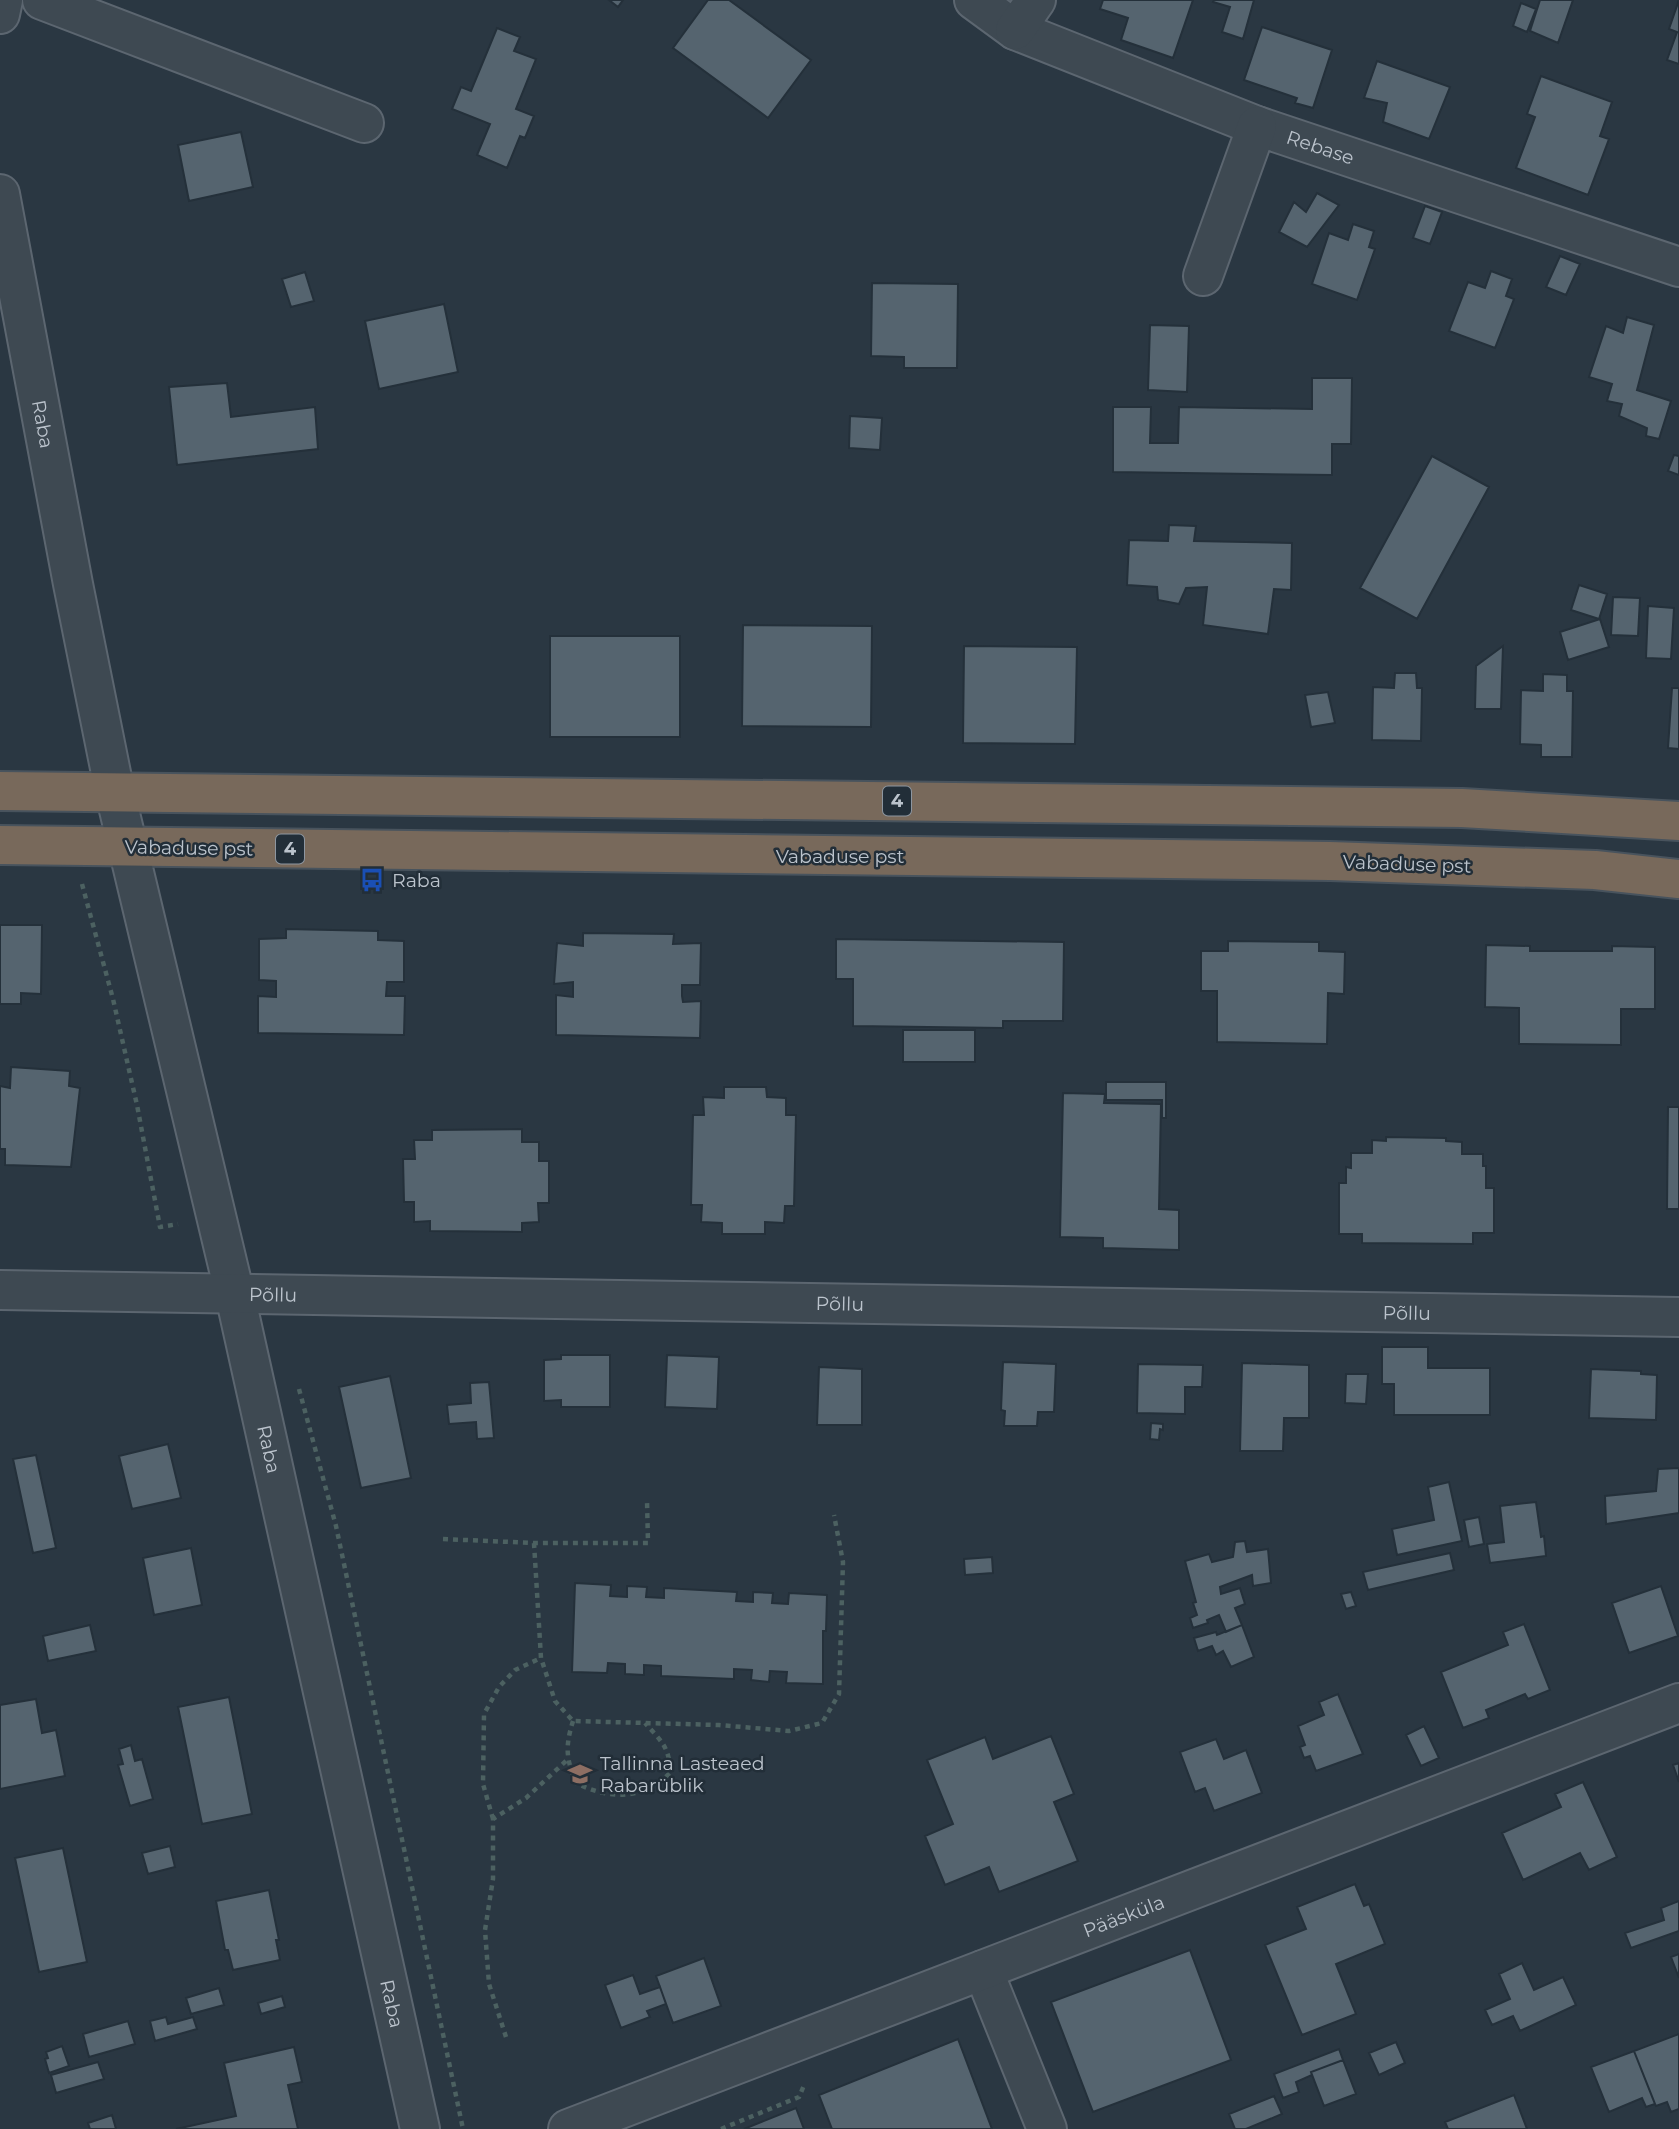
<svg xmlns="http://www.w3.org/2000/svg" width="1679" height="2129" viewBox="0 0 1679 2129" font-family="Montserrat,sans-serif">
<rect width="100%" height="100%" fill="#2a3742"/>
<path fill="#55646f" stroke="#24303a" stroke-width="2" d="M609,0H623L618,7Z
M708,0H729L811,60L768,118L673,48Z
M1103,0H1193L1173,58L1121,40L1128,18L1100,9Z
M1214,0H1254L1243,39L1222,32L1230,7L1213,2Z
M1540,0H1573L1558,43L1530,31Z
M1679,0V64L1667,60L1677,32L1669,29Z
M1521,3L1536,9L1527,32L1513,26Z
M1262,27L1332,50L1313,108L1295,103L1297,98L1244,80Z
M497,28L520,37L514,51L536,59L516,109L534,116L525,138L520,136L507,168L477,155L490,124L452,109L461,87L471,91Z
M1377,61L1450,87L1429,139L1383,122L1387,103L1364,98Z
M1541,76L1612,102L1600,136L1609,139L1588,195L1516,168L1535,117L1527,114Z
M241,132L253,187L189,201L178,145Z
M1317,193L1339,205L1307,247L1279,232L1294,202L1306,212Z
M1425,206L1442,212L1430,244L1413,238Z
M1353,224L1374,231L1369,247L1375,249L1357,300L1312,284L1329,233L1348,240Z
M1560,256L1580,264L1566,295L1546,287Z
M1491,271L1512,279L1506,296L1514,299L1495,348L1449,331L1468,282L1485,288Z
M305,272L314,301L291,307L282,279Z
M872,283L958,284L957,368H904V357L871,356Z
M444,304L458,372L379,389L365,321Z
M1627,317L1654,325L1637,390L1671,401L1659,439L1646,436L1647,428L1619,416L1622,404L1607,401L1612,384L1589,377L1606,326L1623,333Z
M1150,325L1189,326L1187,392L1148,390Z
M1312,378H1352L1351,444H1332V475L1113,472V407H1151L1150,443H1178L1179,407L1312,409Z
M227,383L231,417L315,407L318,449L177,465L169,387Z
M850,416L882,418L880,450L849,448Z
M1674,455L1679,456V475L1668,471Z
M1432,456L1489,487L1417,619L1360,588Z
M1169,525L1196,526L1194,541L1292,543L1291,590L1274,589L1268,634L1203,625L1207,587L1186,588L1179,604L1158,600L1157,587L1127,585L1129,540L1168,541Z
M1579,585L1607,594L1599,619L1571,610Z
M1613,597L1640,598L1638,636L1611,635Z
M1648,606L1674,608L1671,659L1646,658Z
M1600,619L1609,647L1568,660L1560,632Z
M743,625L872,626L871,727L742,726Z
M550,636H680V737H550Z
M964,646L1077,647L1075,744L963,743Z
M1503,646L1501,709H1475L1476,666Z
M1395,673H1416L1417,688H1422L1421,741L1372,740L1373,687L1394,688Z
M1543,674L1567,675V691H1573L1572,757H1541V745L1520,744L1521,690L1543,691Z
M1672,688H1679V749L1668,748Z
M1328,692L1335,723L1311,727L1305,695Z
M0,925H42L41,994L21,993V1004H0Z
M286,929L378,931V940L404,941V982H387L386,996H405L404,1035L258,1033V996L276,997V981L259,980V939L286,938Z
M583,933L674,934L673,944L701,943L700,985H682V996L683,1002L701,1001L700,1038L556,1035V995L573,997V982L554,984L557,943L583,946Z
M836,939L1064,942L1063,1021H1003V1028L853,1026V979H836Z
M1228,941L1319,942V951L1345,952L1344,994L1328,993L1327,1044L1217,1042V991H1201V951H1228Z
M1486,945L1530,946V951H1612V946L1655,947V1009H1621V1045L1519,1044V1008L1485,1007Z
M903,1030H975V1062H903Z
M11,1067L70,1071L69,1086L80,1088L71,1167L5,1165V1149H0V1086L10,1088Z
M1106,1082H1166V1118H1162V1100H1106Z
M724,1087H766L767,1097L786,1098V1115H796L794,1206H785L784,1223L765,1222V1234H722V1223L701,1222L702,1205H691L693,1115H704L703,1097L724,1098Z
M1063,1093L1105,1094L1104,1103L1161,1104L1159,1209L1179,1210V1250L1103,1248V1238L1060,1237Z
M1668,1107H1679V1209H1667Z
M522,1129V1142H539V1161H549V1203H538L539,1222L522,1223V1232L430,1231V1221L414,1222V1202H404L403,1159H415L414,1140H432V1130Z
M1386,1137L1446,1138V1141L1462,1142V1154H1483V1166H1486V1188H1494V1233H1473V1244L1362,1243V1234H1339V1183H1346V1167L1351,1168V1153H1372V1140L1386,1141Z
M1382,1347H1428V1368H1490V1415H1394V1384H1382Z
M561,1355H610V1407H561V1400L544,1401V1360L561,1359Z
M667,1355L719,1357L717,1409L665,1407Z
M1003,1362L1056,1364L1054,1412H1038L1037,1426H1004L1005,1411L1001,1410Z
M1242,1363L1309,1365V1418H1284L1283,1451H1240Z
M1138,1364L1203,1365L1202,1387H1185V1414L1137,1413Z
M819,1367L862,1369V1425H817Z
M1591,1369L1641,1371V1374L1657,1375L1656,1420L1589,1418Z
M1346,1374H1368L1366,1404L1345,1403Z
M390,1376L411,1478L361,1488L339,1387Z
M489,1382L494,1438L477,1439L476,1422L449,1424L447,1405L471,1403L470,1383Z
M1151,1423L1163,1424V1430L1160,1429L1159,1440L1150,1439Z
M168,1444L181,1498L132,1509L119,1456Z
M36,1455L56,1548L33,1553L13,1459Z
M1679,1468V1513L1606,1524L1605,1496L1656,1491L1658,1469Z
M1449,1482L1462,1541L1397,1555L1392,1529L1434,1520L1428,1487Z
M1536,1502L1541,1537L1544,1536L1546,1556L1490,1563L1487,1544L1504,1542L1500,1506Z
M1479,1517L1484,1544L1469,1547L1464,1520Z
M1245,1541L1247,1552L1268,1549L1271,1583L1253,1586L1252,1575L1220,1587L1221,1594L1240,1588L1245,1604L1235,1608L1242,1625L1226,1632L1219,1615L1207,1620L1208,1623L1193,1628L1190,1618L1197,1615L1193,1603L1196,1602L1185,1561L1209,1554L1212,1562L1233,1557L1235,1542Z
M191,1548L202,1605L154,1615L143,1558Z
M1450,1553L1454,1570L1368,1590L1363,1572Z
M992,1557L993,1573L965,1575L964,1559Z
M575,1583L611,1585L610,1596L627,1597V1586L647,1587L646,1597L664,1598V1588L737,1592L736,1601L753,1602V1592L773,1593L772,1603L788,1604L789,1593L827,1595L826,1631H823V1684L786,1683L787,1672L770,1671L769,1682L751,1680L752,1670L734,1669V1679L661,1676V1666L644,1665V1675L625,1674V1664L608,1663L607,1673L572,1672Z
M1661,1586L1678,1636L1629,1653L1612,1603Z
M1351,1592L1356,1606L1346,1609L1341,1594Z
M1524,1624L1550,1690L1528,1699L1525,1694L1486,1710L1489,1718L1463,1728L1441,1672L1508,1645L1503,1632Z
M90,1625L96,1651L48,1661L43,1636Z
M1242,1625L1254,1657L1231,1667L1223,1651L1216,1655L1212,1646L1198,1651L1194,1638L1216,1632L1217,1635Z
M1338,1694L1363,1754L1316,1771L1310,1756L1304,1758L1300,1747L1305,1745L1298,1726L1324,1715L1319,1702Z
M229,1697L252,1814L202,1824L178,1707Z
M36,1699L42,1733L56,1730L65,1776L0,1789V1705Z
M1424,1726L1439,1758L1421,1766L1406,1735Z
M1051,1736L1074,1794L1054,1802L1078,1861L999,1892L989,1867L945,1885L925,1836L953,1824L927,1760L985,1737L993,1759Z
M1216,1739L1224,1759L1246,1750L1262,1793L1214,1811L1205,1788L1195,1792L1180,1752Z
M131,1745L135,1761L142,1759L153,1799L130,1806L118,1765L123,1764L119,1749Z
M1679,1763V1782L1673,1765Z
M1583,1782L1617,1857L1589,1870L1580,1853L1523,1880L1502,1833L1561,1807L1555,1794Z
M170,1846L175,1867L148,1874L142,1853Z
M63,1848L87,1962L39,1972L15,1858Z
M1355,1884L1364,1906L1369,1904L1385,1944L1336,1964L1356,2014L1302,2035L1265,1945L1306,1929L1297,1907Z
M269,1890L279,1940H276L280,1960L233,1970L228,1950H225L216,1901Z
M1679,1901V1931L1631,1948L1625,1933L1664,1920L1661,1908Z
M1190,1950L1231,2060L1093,2112L1051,2002Z
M1679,1954V1978L1671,1957Z
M704,1958L721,2006L673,2023L656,1976Z
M1522,1963L1534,1990L1563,1977L1576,2005L1520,2031L1513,2016L1492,2025L1485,2010L1510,1999L1499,1974Z
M633,1975L640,1994L660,1987L666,2004L647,2011L650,2017L621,2028L605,1985Z
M219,1988L224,2005L191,2014L186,1998Z
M282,1996L285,2007L261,2014L258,2003Z
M166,2017L168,2024L193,2017L197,2029L155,2041L150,2021Z
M128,2021L135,2044L89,2057L83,2034Z
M1679,2034V2109L1671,2112L1667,2102L1656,2106L1655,2104L1634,2051Z
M958,2039L992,2129H832L819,2095Z
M1396,2042L1405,2063L1379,2075L1369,2053Z
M62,2046L69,2066L49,2073L45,2059L48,2058L46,2052Z
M294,2047L302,2082L288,2085L298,2129H176L236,2116L224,2063Z
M1339,2049L1343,2060L1311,2072L1312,2075L1296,2082L1299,2092L1283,2098L1274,2074Z
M1634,2051L1655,2104L1646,2107L1642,2098L1609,2112L1591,2067Z
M1343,2060L1356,2094L1324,2106L1311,2072Z
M98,2062L104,2079L56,2093L51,2075Z
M1514,2095L1527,2129H1448L1445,2122Z
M1274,2096L1282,2114L1246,2129H1235L1229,2114Z
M796,2108L804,2129H744Z
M112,2115L116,2129H90L88,2123Z"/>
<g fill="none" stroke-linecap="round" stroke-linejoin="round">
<g stroke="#5c6670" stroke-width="42">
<g id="minor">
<path d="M42,0L364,123"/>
<path id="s1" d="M974,0L1015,30L1257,126L1679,267"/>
<path d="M0,14L3,0"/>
<path d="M1015,30L1036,0"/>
<path id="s2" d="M0,194L73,584L115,793L235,1295L420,2129"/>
<path d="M1203,276L1257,126"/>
<path id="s3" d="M0,1290L1679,1317"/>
<path d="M983,1970L1047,2129"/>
<path id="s4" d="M568,2129L1679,1703"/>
</g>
</g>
<g stroke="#48535d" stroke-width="42">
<path id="highway" d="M0,791L1462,808L1679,821
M0,845L1330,861L1595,870L1679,879"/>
</g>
<path stroke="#4c6161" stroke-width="4.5" stroke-dasharray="5 5" stroke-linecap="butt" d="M82,884L113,999L137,1105L160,1227L178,1224
M299,1389L336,1526L463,2129
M443,1539L534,1543H648L647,1500
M534,1543L541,1658L555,1701L573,1721L719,1725L789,1731L822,1723L839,1694L843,1562L834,1515
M573,1721C565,1747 566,1758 576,1783C610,1800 642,1800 670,1773C670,1747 661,1741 645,1723
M493,1819L483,1784L484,1714L499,1687L515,1670L541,1658
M506,2037L489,1984L485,1930L493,1879V1819L526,1798L567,1760
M721,2129L799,2097L805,2083"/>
<use href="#minor" stroke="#3e4952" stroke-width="38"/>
<use href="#highway" stroke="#78695b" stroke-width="38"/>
</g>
<defs>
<g id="bus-bare" transform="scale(1.89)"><path d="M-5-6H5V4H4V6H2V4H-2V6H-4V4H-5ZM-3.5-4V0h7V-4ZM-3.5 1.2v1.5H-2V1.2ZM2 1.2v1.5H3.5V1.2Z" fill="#1a4fb4" stroke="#222e38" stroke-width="2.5" paint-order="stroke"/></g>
<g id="school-bare" transform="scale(1.89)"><path d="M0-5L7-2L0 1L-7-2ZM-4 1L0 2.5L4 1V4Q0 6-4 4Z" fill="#8d6e63" stroke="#222e38" stroke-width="2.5" paint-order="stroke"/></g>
</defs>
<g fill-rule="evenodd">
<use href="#bus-bare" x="372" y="880"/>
<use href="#school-bare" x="580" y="1774"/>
</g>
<g text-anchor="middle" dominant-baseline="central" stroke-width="5" stroke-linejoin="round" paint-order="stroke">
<g fill="#222e38" stroke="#8d96a0" stroke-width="2">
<rect x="883" y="786.5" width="28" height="29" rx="5"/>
<rect x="276" y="834.5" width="28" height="29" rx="5"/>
</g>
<g font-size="18" font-weight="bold" fill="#bbc3cc">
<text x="897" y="801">4</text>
<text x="290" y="849">4</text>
</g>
<g font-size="19" fill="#bbc3cc" stroke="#222e38">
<text stroke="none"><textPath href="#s1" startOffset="378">Rebase</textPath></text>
<text stroke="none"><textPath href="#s2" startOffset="234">Raba</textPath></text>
<text transform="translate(189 848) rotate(1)">Vabaduse pst</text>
<text x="840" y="856">Vabaduse pst</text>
<text transform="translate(1407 864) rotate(2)">Vabaduse pst</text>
<text stroke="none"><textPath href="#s3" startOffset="273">Põllu</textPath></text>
<text stroke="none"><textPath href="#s3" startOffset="840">Põllu</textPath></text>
<text stroke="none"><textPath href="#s3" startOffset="1407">Põllu</textPath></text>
<text stroke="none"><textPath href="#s2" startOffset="1284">Raba</textPath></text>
<text stroke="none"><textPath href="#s4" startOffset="595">Pääsküla</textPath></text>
<text stroke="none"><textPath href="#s2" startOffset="1852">Raba</textPath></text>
</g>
<g font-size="19" fill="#bbc3cc" stroke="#222e38" text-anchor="start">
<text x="392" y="880">Raba</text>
<text x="600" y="1763">Tallinna Lasteaed<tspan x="600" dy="22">Rabarüblik</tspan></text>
</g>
</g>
</svg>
